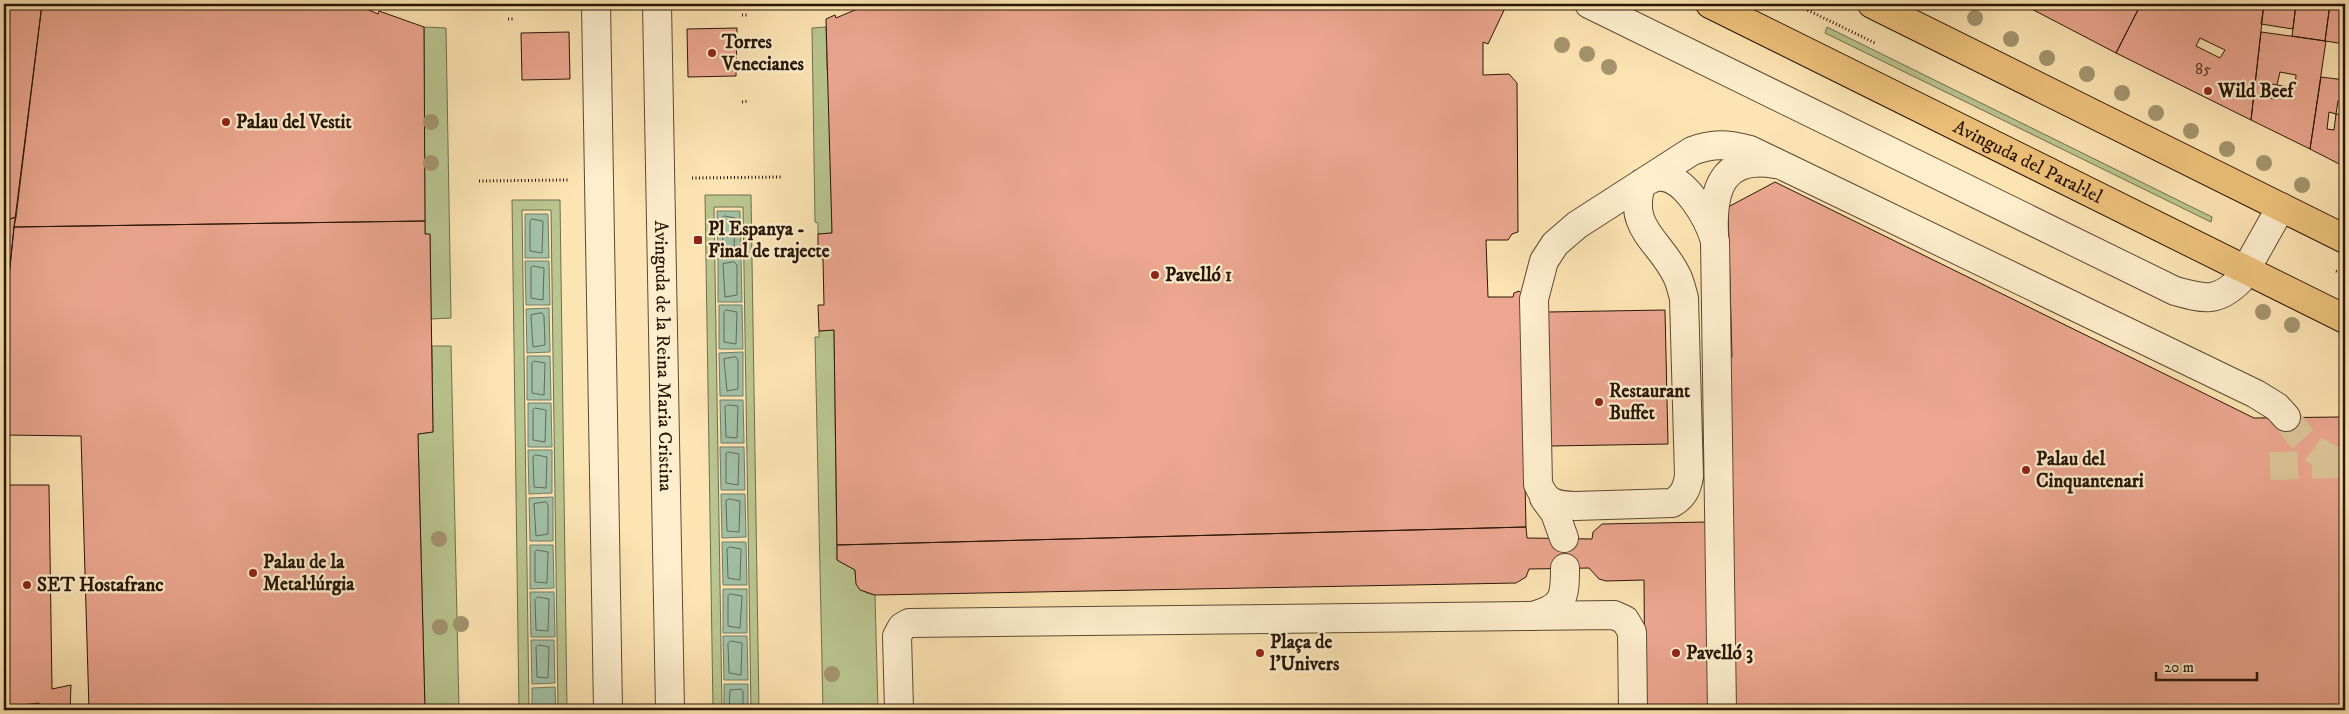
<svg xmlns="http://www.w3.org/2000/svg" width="2349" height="714" viewBox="0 0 2349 714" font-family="'IM FELL DW Pica',serif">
<rect width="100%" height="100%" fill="#fde5b3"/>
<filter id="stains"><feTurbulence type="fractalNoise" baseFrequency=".004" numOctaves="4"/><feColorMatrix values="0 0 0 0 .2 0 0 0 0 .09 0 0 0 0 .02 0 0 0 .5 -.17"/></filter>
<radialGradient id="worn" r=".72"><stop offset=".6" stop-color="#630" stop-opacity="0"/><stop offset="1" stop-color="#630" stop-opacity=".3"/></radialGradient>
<path fill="#bac691" stroke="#716e4c" d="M424,27L446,28L451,318L431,319L430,235L425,234Z
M826,27L827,70L829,71L832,233L818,234V223L815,222L812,28Z
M1827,27L2212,217L2211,222L1825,33Z
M705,195H751L759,710H751L743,207H714L722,710H713Z
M512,200H560L567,710H558L551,210H522L529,710H519Z
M834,330L837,560L855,570C856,585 860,593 875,595L878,710H823L815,337H819V331Z
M432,346H451L459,710H425L418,434L433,432Z"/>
<path fill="#a1c0a6" stroke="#717c66" d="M717,211H740L741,255H718Z
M525,214H548L549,258H525Z
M741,257L742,302H718V258Z
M525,261H549L550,305H526Z
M719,305H742L743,349H719Z
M549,308L550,352L527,353L526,309Z
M743,352V396H720L719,353Z
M527,356H550L551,400H527Z
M720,400H743L744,443H721Z
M528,403H551L552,447H528Z
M720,447H744L745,490H721Z
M528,450H552V493L529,494Z
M721,494H745L746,537L722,538Z
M553,497V541H530L529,498Z
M722,542H746L747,585H723Z
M530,545H553L554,588L530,589Z
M723,589H747V633H723Z
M554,592L555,637H531L530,592Z
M723,636H747L748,680H724Z
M531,640H554L555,683L532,684Z
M724,684H748V710H724Z
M555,687L556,710H532V688Z"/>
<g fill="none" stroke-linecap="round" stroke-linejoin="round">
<path stroke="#646a56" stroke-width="1" d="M725,216L735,218L734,250L723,248L722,218Z
M532,219L543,221L542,253L530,251V222Z
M734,262L737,265V295L725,297L723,264Z
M533,266L544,268L543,300L531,298V268Z
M726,310L737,312L736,344L724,342V312Z
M542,313L544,316L545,345L533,347L531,315Z
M736,357L738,360V389L727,391L724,359Z
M534,361L545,363L544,395L532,393V363Z
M728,405L738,406L737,438L726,437L725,407Z
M535,408L546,410L545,442L533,440V410Z
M728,452L739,454L738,485L726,483V454Z
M536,455L547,457L546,488L534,487L533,457Z
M729,499L740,501L739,532L727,531L726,501Z
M546,502L548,505V534L536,536L534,504Z
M730,547L741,549L740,580L728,578L727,549Z
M537,550L548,552L547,583L535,582V552Z
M730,594L742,596L740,628L728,626V596Z
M538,597L549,599L548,631L536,630L535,600Z
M731,641L742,643L741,675L729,673L728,644Z
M539,645L549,647L548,678L537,677L536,647Z
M729,710L730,690L741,689L743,691V710"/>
</g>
<path fill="#eda791" stroke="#281507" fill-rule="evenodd" d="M4,4H42L16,217L4,221Z
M42,4H355L378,14L379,11L424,27L425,221L14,227Z
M869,4H1507L1488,44L1483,42V75L1509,74L1517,83L1518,232L1512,234L1508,240H1486L1488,297H1513L1514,293L1519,291L1523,295L1521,302L1526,527L837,545L834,330L819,331L818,305H824L823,259L818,258V234L832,233L826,19L835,15L836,18Z
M2022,4H2141L2116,53Z
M2141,4H2264L2251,120L2116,53ZM2200,38L2225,50L2220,58L2196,46Z
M2264,4H2296L2293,29L2261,24Z
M2296,4H2330L2325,41L2292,36Z
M2330,4H2345V44L2325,41Z
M737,28L736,76L688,77L687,29Z
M569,32L570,79L522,80L521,33Z
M2261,32L2326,41L2310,149L2251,120ZM2280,72L2296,75L2295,88L2277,85ZM2271,84L2277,85L2275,99L2269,98Z
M2321,77L2345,80V102L2338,101L2336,114L2345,115V167L2310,149ZM2329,112L2336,114L2334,130L2327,129Z
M1775,182L2254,418L2340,417L2345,412V710H1709L1716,357H1732L1728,207Z
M16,217L14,227L4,327V221Z
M425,221V234H430L433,432L418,434L425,710H89L81,436L4,435V327L14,227Z
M1665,310L1668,444L1551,446L1548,312Z
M4,485H49L52,689L71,685L70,710H39V703L4,707Z
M1707,522L1709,710H1645L1644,580L1606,581L1599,579L1589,568L1529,569L1526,577L1516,583L875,595L860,590L856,584L855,570L837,560V545L1526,527L1527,538L1592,539L1593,532L1602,524Z"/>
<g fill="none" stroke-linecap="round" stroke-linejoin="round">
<path stroke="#ddc699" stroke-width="28" stroke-dasharray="28 14" stroke-linecap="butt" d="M2286,417C2304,443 2314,454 2345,464
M2270,466L2339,464"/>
<g stroke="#5d4932" stroke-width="30">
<g id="minor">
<path d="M596,4L608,710"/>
<path id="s1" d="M657,4L670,710"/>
<path d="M1589,4L2175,291C2204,299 2217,303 2240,280L2281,207"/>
<path d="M1714,234C1712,190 1722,155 1775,164"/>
<path d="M1544,498L1555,513L1564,538"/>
<path d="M1533,616C1564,607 1565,598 1565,568"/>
<path d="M899,710L897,636L902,627L909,623L1614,615L1625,620L1632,632L1633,710"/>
<path d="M1722,710L1715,241C1709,220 1684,173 1657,177C1652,178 1647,181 1642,183C1626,228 1660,240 1677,276C1680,282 1682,291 1684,298L1689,476C1687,489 1683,497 1672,503L1575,506C1554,505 1546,503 1538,484L1534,299L1544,261L1555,244L1577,225L1692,151C1713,143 1728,144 1750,150L2256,394L2277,407L2286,417"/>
</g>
</g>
<g stroke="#281507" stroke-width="30">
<g id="major">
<path id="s2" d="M1710,4L2345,319"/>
<path d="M1872,4L2345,239"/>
</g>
</g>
<path stroke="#281507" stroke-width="3" stroke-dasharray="1 2.5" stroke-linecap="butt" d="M1795,4L1875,43
M742,15H748
M508,19H514
M742,102L749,101
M692,178L781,177
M479,181L568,180
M2336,271L2345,275
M2341,383L2345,374"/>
<use href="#minor" stroke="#feeece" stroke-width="28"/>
<use href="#major" stroke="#eec27a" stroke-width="28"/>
</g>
<g fill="#a4956f">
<circle cx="1975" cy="18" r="8"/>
<circle cx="2011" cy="39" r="8"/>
<circle cx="1562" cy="45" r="8"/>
<circle cx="1587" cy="54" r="8"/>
<circle cx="2047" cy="58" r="8"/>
<circle cx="1609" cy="67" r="8"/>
<circle cx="2087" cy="74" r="8"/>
<circle cx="2122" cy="93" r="8"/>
<circle cx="2156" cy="113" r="8"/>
<circle cx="431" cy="122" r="8"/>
<circle cx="2191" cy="131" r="8"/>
<circle cx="2227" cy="149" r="8"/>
<circle cx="431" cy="163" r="8"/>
<circle cx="2264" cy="163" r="8"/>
<circle cx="2302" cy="185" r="8"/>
<circle cx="2263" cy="312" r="8"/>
<circle cx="2292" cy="325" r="8"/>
<circle cx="439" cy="539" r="8"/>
<circle cx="461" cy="624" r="8"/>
<circle cx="440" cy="627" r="8"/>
<circle cx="832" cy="674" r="8"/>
</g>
<g fill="#8f2418" stroke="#feeece" stroke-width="2">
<circle cx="712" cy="53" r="5"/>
<circle cx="2208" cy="91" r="5"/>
<circle cx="226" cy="122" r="5"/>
<rect x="693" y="235" width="10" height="10" rx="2.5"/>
<circle cx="1155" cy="275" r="5"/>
<circle cx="1599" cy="402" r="5"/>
<circle cx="2026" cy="470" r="5"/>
<circle cx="253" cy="573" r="5"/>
<circle cx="27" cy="585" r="5"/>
<circle cx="1260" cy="653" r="5"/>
<circle cx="1676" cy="653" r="5"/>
</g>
<g text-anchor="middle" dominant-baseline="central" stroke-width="4.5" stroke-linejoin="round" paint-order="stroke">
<g font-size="16" fill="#593a2a">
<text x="2203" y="69">85</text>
</g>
<g font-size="19" font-weight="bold" fill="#281507" stroke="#feeece" text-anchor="start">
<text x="722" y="42">Torres<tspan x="722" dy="22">Venecianes</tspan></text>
<text x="2218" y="91">Wild Beef</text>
<text x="236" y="122">Palau del Vestit</text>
<text x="708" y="229">Pl Espanya -<tspan x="708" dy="22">Final de trajecte</tspan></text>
<text x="1165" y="275">Pavelló 1</text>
<text x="1609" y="391">Restaurant<tspan x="1609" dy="22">Buffet</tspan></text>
<text x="2036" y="459">Palau del<tspan x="2036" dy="22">Cinquantenari</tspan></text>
<text x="263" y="562">Palau de la<tspan x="263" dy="22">Metal·lúrgia</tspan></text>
<text x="37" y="585">SET Hostafranc</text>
<text x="1270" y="642">Plaça de<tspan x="1270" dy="22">l'Univers</tspan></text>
<text x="1686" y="653">Pavelló 3</text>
</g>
<g font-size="19" fill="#281507" stroke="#feeece">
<text stroke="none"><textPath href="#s2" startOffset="355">Avinguda del Paral·lel</textPath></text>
<text stroke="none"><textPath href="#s1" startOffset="352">Avinguda de la Reina Maria Cristina</textPath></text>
</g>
</g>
<rect width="2349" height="714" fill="none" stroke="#fde5b3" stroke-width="20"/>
<rect x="5" y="5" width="2339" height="704" fill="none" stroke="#281507" stroke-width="2.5"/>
<rect x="10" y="10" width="2329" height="694" fill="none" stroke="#281507"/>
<path d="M2156 672v8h101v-8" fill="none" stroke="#281507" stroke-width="2.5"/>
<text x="2164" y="672" font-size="15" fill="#281507" stroke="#feeece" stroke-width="4" paint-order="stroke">20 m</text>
<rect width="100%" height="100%" filter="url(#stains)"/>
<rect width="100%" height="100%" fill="url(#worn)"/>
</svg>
